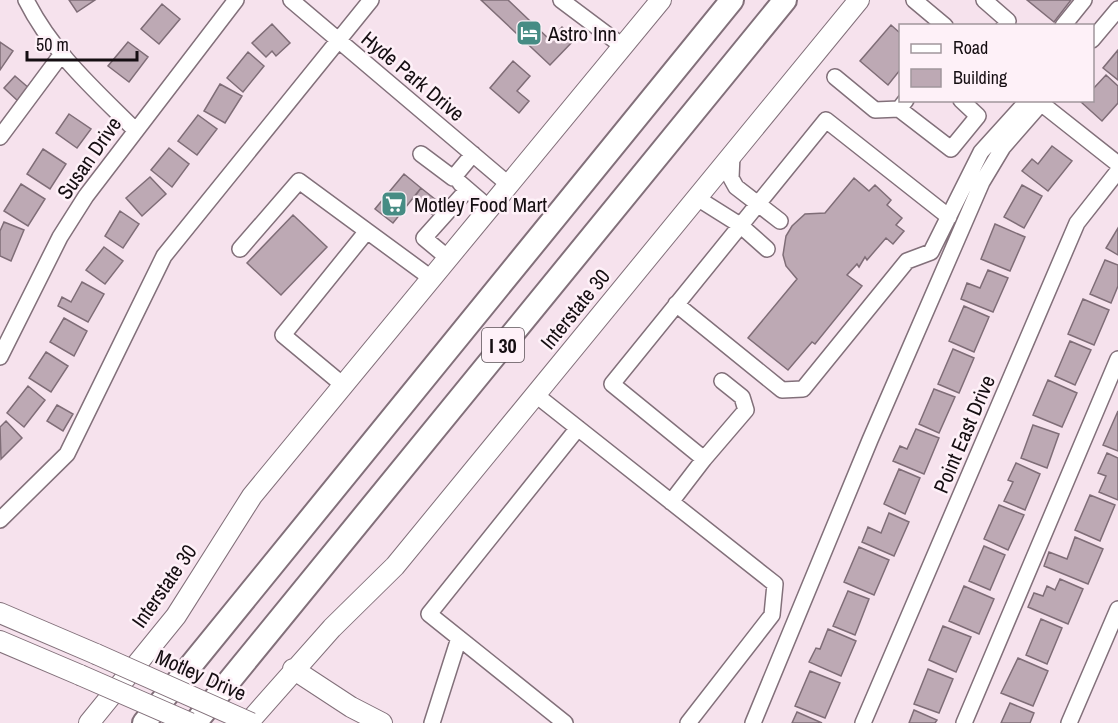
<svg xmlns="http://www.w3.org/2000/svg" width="1118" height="723" viewBox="0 0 1118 723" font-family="'Archivo Narrow',sans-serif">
<rect width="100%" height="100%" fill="#f6e2ed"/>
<path fill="#bda9b4" stroke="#7f6d77" stroke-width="1.5" d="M69,0H95L77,12Z
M481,0H508L550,40L562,27L575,39L550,65Z
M1027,0H1071L1054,22Z
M162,4L180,19L159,44L141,29Z
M272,24L290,43L276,56L272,51L266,57L252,43Z
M891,25L900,33V70L888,85L860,61Z
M0,42L13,51L0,70Z
M128,42L148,57L129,82L108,66Z
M1118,50V80L1103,68Z
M248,52L264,66L243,92L227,78Z
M513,61L530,76L517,91L529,101L519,113L490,88Z
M1106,75L1118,86V103L1102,121L1081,102L1092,100V90Z
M15,76L30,89L19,102L4,88Z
M220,84L242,96L225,123L204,111Z
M69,114L91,129L77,148L56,133Z
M198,115L217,129L197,155L178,141Z
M1052,146L1072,161L1048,191L1022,171L1032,159L1038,164Z
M169,148L189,164L172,187L151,170Z
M43,149L66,164L50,189L27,174Z
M404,174L421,188L393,223L375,209Z
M150,177L166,194L142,216L126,198Z
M854,178L869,191L875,185L891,200L887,205L902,218L896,225L904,231L893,244L886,238L867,260L865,257L859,267L857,264L847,275L862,286L815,344L812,342L788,370L748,338L797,279L786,266L783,255L786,236L792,226L805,214L825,213Z
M21,184L45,199L28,226L4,211Z
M1022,185L1042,196L1024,228L1004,217Z
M421,188L446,208L438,219L413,199Z
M120,211L139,224L123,248L105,236Z
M293,215L327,247L281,295L247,263Z
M4,222L24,230L11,261L0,256V231Z
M995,224L1025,237L1010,271L981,259Z
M1118,228V255L1106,248Z
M104,247L123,261L105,284L86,270Z
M1105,260L1118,265V286L1111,303L1090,294Z
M988,270L1008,278L993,312L961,299L967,283L980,288Z
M82,282L104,294L88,322L58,306L62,297L71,302Z
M1083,299L1109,310L1094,345L1068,334Z
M964,306L989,317L974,352L949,341Z
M64,318L87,331L74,356L50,342Z
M1070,341L1091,350L1075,385L1055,376Z
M953,349L974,358L959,393L938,384Z
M46,352L68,366L51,392L29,378Z
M1048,380L1077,393L1062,427L1033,415Z
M28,386L45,400L24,427L7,413Z
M934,389L955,397L939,433L919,424Z
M57,405L73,414L63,431L47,421Z
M1118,411V451L1103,445Z
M6,421L22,438L1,459L0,427Z
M1033,425L1059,434L1047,468L1021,458Z
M916,429L939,438L924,474L893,461L900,446L907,449Z
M1107,453L1118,458V500L1099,492L1106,476L1098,473Z
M1016,463L1040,474L1025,510L1004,501L1013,482L1008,480Z
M899,469L920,478L905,514L884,504Z
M1090,495L1115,505L1100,541L1075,530Z
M999,505L1024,515L1008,550L984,539Z
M889,513L909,522L894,556L862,542L868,527L881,533Z
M1075,537L1103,549L1088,584L1044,566L1049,552L1067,559Z
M984,546L1005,555L990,590L969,581Z
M859,547L889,560L874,595L844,582Z
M1060,579L1083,589L1068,624L1028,607L1034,593L1043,596L1047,586L1055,590Z
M964,586L994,599L979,634L949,621Z
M848,591L869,599L855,635L833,626Z
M1041,619L1062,628L1047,664L1026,655Z
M943,626L971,637L956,672L929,660Z
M828,629L856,641L841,676L809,662L816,648L820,649Z
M1018,658L1048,671L1033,706L1001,693Z
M928,669L953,679L939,713L914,704Z
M810,671L840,683L825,718L795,706Z
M1010,703L1034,713L1030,723H1001Z
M914,710L937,720L935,723H909Z
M797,712L822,723H792Z"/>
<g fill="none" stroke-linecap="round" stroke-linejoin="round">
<g stroke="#82707a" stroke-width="18">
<path id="minor" d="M26,0C52,52 94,89 134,129
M291,0L508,184
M561,0L621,45
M914,0L945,26
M984,0L1008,21L1004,26
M1063,26L1084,0
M1092,40L1118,9
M835,77L875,110L899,109
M906,100L899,109L951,149L978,116L961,100
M1037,100L1118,164
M0,137L61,55
M421,154L453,178L473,154
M732,155L731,178L736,187L780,221
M460,183L489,208
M697,198L740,225L767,249
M240,249L299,181L367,231
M448,258L424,238L467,190
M676,304L782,390L803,389L907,261L931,252L981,152L1028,100
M0,357L60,237L86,196L236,0
M722,381L742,397L746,410L704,459L612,384L826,120L949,217
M343,385L283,335L367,231L431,278
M536,395L775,584L772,615L688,723
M671,502L704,459
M0,520L67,454L164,256L371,0
M432,723L459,638
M565,723L429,614L578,428
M753,723L870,440L982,182L1003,147L1044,100
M863,723L1077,223L1118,171
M964,723L1118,359
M1069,723L1118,609"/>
</g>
<g stroke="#82707a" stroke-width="22">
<path id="major" d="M0,613L96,654
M0,641L80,675
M293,669L351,707L382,723
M89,723L176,616L252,496L661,0
M248,723L332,628L395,566L859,0"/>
</g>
<g stroke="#82707a" stroke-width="26">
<path id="highway" d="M144,723L732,0
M195,723L785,0"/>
</g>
<use href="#minor" stroke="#fff" stroke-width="15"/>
<use href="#major" stroke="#fff" stroke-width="20"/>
<use href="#highway" stroke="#fff" stroke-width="22"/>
<g stroke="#82707a" stroke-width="22" stroke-linecap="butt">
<path id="major-bridge" d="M96,654L251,723
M80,675L190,723"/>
</g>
<use href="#major-bridge" stroke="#fff" stroke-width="20"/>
</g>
<defs>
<g id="hotel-square" transform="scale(1.35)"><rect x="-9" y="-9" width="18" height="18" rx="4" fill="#468c84" stroke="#fef1f8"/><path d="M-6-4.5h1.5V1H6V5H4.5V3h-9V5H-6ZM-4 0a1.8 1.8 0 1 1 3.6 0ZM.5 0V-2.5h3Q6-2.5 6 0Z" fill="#fff"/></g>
<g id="supermarket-square" transform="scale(1.35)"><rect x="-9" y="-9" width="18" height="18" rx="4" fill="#468c84" stroke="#fef1f8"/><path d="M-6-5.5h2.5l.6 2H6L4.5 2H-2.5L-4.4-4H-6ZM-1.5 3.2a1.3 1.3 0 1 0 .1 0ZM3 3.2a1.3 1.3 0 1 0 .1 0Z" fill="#fff"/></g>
</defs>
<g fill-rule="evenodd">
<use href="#hotel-square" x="529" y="33"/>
<use href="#supermarket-square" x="394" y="204"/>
</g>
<g text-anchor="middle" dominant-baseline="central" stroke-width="5" stroke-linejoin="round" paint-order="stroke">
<rect fill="#fef1f8" stroke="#5b5257" stroke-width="1.5" x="482" y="328" width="42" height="34" rx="4.5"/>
<g font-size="20" font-weight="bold" fill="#150e12">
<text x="503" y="345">I 30</text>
</g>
<g font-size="21" fill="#150e12" stroke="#fef1f8" text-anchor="start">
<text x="548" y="33">Astro Inn</text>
<text x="414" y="204">Motley Food Mart</text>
</g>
<g font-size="21" fill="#150e12" stroke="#fef1f8">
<text transform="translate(413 76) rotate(40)">Hyde Park Drive</text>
<text transform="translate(89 158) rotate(-55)">Susan Drive</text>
<text transform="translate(575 309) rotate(-51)">Interstate 30</text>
<text transform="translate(964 434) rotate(-67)">Point East Drive</text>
<text transform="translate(164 586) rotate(-55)">Interstate 30</text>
<text transform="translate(201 675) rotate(24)">Motley Drive</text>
</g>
</g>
<rect x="899" y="24" width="195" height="78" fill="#fef1f8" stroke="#a1969c" stroke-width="1.5"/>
<rect x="911" y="44" width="30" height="9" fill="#ffffff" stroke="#a1969c" stroke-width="1.5"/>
<text x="953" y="54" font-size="18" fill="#150e12">Road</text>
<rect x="911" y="69" width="30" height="18" fill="#bda9b4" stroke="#a1969c" stroke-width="1.5"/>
<text x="953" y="84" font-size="18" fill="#150e12">Building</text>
<path d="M27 51v9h110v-9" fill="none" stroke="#150e12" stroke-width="3"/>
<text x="36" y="51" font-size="18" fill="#150e12" stroke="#fef1f8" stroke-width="4.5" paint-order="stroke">50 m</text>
</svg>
